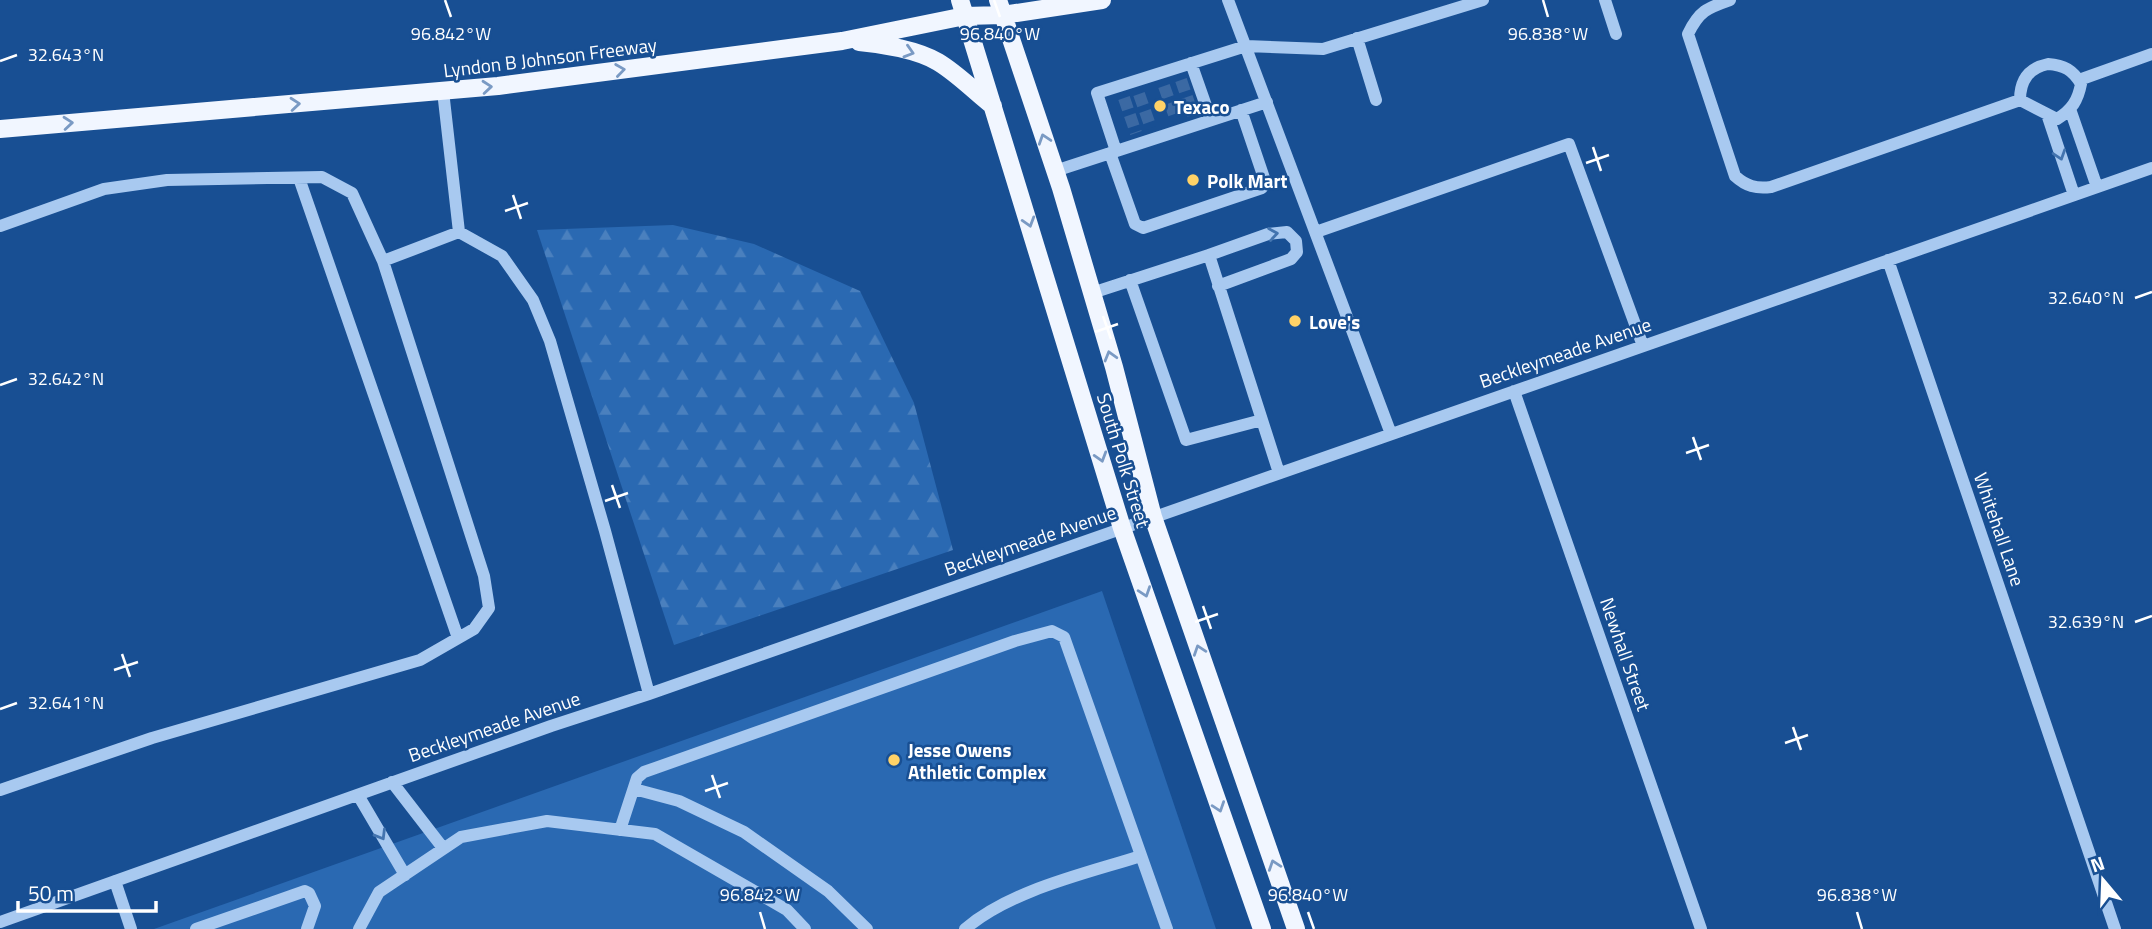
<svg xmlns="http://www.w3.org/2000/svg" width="2152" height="929" viewBox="0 0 2152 929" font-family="'Titillium Web',sans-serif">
<defs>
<pattern id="forest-firs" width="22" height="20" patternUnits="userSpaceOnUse" patternTransform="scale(1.75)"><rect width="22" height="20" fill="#2a69b2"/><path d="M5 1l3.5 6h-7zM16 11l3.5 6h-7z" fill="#4a80be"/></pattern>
</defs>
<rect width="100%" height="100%" fill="#184f93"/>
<path fill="url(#forest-firs)" d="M673,225L754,244L860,291L914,403L953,550L674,645L537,230Z"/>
<path fill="#2a69b2" d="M1102,591L1216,929H154Z"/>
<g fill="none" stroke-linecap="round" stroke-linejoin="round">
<path stroke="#3b69a3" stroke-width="12" stroke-dasharray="12 6" stroke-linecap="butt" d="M1181,80L1193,115
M1164,86L1176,120
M1139,94L1151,128
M1124,98L1136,133"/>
<path stroke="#a8c9f0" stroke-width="12" d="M1228,0L1391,434
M1605,0L1616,34
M1730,0C1707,8 1699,11 1688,34L1735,176C1746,186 1756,189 1771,187L2020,100
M1357,38L1376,100
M1191,63L1211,120
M2048,64C2064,65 2073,70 2081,84C2078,100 2072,110 2057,119L2020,100C2020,80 2029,68 2048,64Z
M2079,80L2152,54
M2070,109L2097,187
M2047,114L2074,195
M1116,151L1097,93L1246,46L1323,49L1483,0
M1110,153L1135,224L1143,228L1262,188L1265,181L1241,110
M1055,171L1267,102
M299,178L458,638
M0,226L104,189L167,180L322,177L352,193L383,261L484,576L489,608L474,629L420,660L152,738L0,790
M459,232L502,256L533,300L550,341L605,531L649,694
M1316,232L1569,144L1643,346
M1209,255L1268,234L1287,232L1296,241L1297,252L1291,259L1218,286
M1888,260L2115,929
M383,261L459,232L443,91
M1130,280L1186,440L1262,420
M1092,293L1209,255L1279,473
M1514,391L1701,929
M392,782L443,848
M634,789L679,801L744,832L828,891L867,929
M358,795L405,875
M620,830L637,778L644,772L1015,641L1052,631L1064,637L1167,929
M115,881L131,929
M0,922L551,726L649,694L2152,168
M196,929L305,891L309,893L315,906L307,929
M359,929L379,892L461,837L547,821L655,834L787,910L805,929
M965,929C1011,890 1084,874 1141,856"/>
<path stroke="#f1f6ff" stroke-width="18" d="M960,0L1122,528L1262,929
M998,0L1061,188L1114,367L1153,517L1296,929
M859,42C883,44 918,50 938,62C958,74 975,92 993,106
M0,129L498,86L842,41L965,16L1003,15L1102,0"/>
</g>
<defs><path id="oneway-chevron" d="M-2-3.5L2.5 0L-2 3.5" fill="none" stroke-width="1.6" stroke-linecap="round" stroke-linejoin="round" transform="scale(1.75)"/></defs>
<g stroke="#7a9ac4">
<use href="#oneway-chevron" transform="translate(909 52) rotate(17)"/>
<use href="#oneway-chevron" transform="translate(620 70) rotate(-8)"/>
<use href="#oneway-chevron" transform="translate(487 87) rotate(-5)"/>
<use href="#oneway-chevron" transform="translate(295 104) rotate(-5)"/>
<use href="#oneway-chevron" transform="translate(68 123) rotate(-5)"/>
<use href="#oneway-chevron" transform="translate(1044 139) rotate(-108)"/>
<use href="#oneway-chevron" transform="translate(1029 222) rotate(73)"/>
<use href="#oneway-chevron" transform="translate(1110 356) rotate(-106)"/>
<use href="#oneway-chevron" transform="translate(1101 457) rotate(73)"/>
<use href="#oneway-chevron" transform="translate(1145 592) rotate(71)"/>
<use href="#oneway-chevron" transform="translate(1199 650) rotate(-109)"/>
<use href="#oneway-chevron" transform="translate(1219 807) rotate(71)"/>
<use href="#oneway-chevron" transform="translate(1274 865) rotate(-109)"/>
</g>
<g stroke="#4374af">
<use href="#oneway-chevron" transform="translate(2060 155) rotate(72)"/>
<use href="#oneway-chevron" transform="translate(1273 234) rotate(-9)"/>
<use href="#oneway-chevron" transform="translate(381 835) rotate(59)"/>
</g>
<path fill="none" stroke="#fff" stroke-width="2.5" d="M445,0L451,17M994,0L1000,17M1543,0L1548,17M0,61L17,55M1593,147L1601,171M1586,163L1609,155M513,195L521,219M505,211L528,203M2135,298L2152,292M1103,316L1111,339M1095,332L1118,324M0,385L17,379M1693,437L1701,460M1686,453L1709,445M612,485L620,508M605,501L628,493M1203,606L1211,629M1195,622L1218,614M2135,622L2152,616M122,654L130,677M114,670L138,662M0,709L17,703M1793,727L1801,750M1785,743L1808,735M712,775L720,798M705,791L728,783M760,912L765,929M1308,912L1314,929M1857,912L1862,929"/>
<g fill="#ffd267" stroke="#184f93" stroke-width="2.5">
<circle cx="1160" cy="106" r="7"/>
<circle cx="1193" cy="180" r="7"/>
<circle cx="1295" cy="321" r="7"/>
<circle cx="894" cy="760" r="7"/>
</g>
<g text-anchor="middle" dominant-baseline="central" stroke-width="5" stroke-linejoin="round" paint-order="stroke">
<g font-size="19" fill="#fff" stroke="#184f93">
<text transform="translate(550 57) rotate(-7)">Lyndon B Johnson Freeway</text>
<text transform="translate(1565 352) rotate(-19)">Beckleymeade Avenue</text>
<text transform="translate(1124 460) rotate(73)">South Polk Street</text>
<text transform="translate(2000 529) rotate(71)">Whitehall Lane</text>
<text transform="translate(1030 540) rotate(-19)">Beckleymeade Avenue</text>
<text transform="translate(1626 654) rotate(71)">Newhall Street</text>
<text transform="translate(494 726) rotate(-19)">Beckleymeade Avenue</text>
</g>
<g font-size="19" font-weight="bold" fill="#fff" stroke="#184f93" text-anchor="start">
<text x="1174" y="106">Texaco</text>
<text x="1207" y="180">Polk Mart</text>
<text x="1309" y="321">Love's</text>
<text x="908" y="749">Jesse Owens<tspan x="908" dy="22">Athletic Complex</tspan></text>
</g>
</g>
<g font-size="18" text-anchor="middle" fill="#fff" stroke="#184f93" stroke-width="5" stroke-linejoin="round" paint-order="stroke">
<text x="1000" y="40">96.840°W</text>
<text x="451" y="40">96.842°W</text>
<text x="1548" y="40">96.838°W</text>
<text x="66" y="61">32.643°N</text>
<text x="2086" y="304">32.640°N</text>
<text x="66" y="385">32.642°N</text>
<text x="2086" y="628">32.639°N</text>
<text x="66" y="709">32.641°N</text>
<text x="760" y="901">96.842°W</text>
<text x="1308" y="901">96.840°W</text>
<text x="1857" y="901">96.838°W</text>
</g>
<g transform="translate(2103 880) rotate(341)" stroke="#184f93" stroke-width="5" paint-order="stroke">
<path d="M0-5L12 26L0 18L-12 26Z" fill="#ffffff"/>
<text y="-10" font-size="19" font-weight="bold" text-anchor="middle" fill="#ffffff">N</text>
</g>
<path d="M18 901v10h138v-10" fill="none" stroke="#ffffff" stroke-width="3.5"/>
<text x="28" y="901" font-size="21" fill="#ffffff" stroke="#184f93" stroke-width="5" paint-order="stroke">50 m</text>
</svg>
